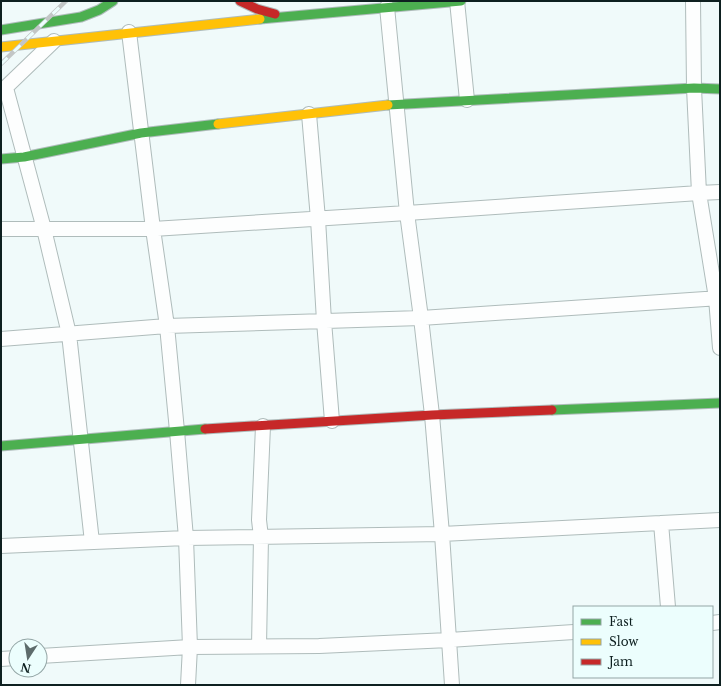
<svg xmlns="http://www.w3.org/2000/svg" width="721" height="686" viewBox="0 0 721 686" font-family="'Libre Baskerville',serif">
<rect width="100%" height="100%" fill="#f0fafa"/>
<g fill="none" stroke-linecap="round" stroke-linejoin="round">
<g stroke="#afbcbb" stroke-width="16">
<path id="street" d="M457,1L467,100
M693,1L694,88L699,193L716,298L720,348
M387,7L407,213L421,318L432,415L442,534L452,685
M129,32L153,229L167,326L177,431L186,538L190,647L188,685
M6,88L44,229L69,334L92,542
M1,92L54,41
M309,114L318,219L324,321L332,421
M1,229H153L407,213L699,193L720,192
M1,339L167,326L421,318L720,298
M661,523L668,607
M1,546L186,538L442,534L720,520
M712,623L720,622
M259,646L261,537L259,520L263,426
M40,656L190,647L319,646L449,640L574,632
M1,659L16,658"/>
</g>
<g stroke="#afbcbb" stroke-width="11">
<path id="fast" d="M260,19L461,1
M1,30L81,17L99,10L113,1
M388,105L694,88L720,89
M1,159L24,157L141,133L218,124
M552,410L720,403
M1,446L205,429"/>
</g>
<g stroke="#afbcbb" stroke-width="11">
<path id="slow" d="M1,47L260,19
M218,124L388,105"/>
</g>
<g stroke="#afbcbb" stroke-width="11">
<path id="jam" d="M240,1L257,9L275,14
M205,429L432,415L552,410"/>
</g>
<use href="#street" stroke="#fdfefe" stroke-width="14"/>
<use href="#fast" stroke="#4caf50" stroke-width="9"/>
<use href="#slow" stroke="#ffc107" stroke-width="9"/>
<use href="#jam" stroke="#c62828" stroke-width="9"/>
<g stroke="#c2c6c6" stroke-width="4.5">
<path id="rail" d="M1,64L66,1"/>
</g>
<use href="#rail" stroke="#ecfefd" stroke-width="3" stroke-dasharray="9" stroke-linecap="butt"/>
</g>
<rect width="721" height="686" fill="none" stroke="#0e2020" stroke-width="4"/>
<rect x="573" y="606" width="140" height="72" fill="#ecfefd" stroke="#93a5a5"/>
<rect x="581" y="619" width="20" height="6" fill="#4caf50" stroke="#93a5a5"/>
<text x="609" y="626" font-size="12" fill="#0e2020">Fast</text>
<rect x="581" y="639" width="20" height="6" fill="#ffc107" stroke="#93a5a5"/>
<text x="609" y="646" font-size="12" fill="#0e2020">Slow</text>
<rect x="581" y="659" width="20" height="6" fill="#c62828" stroke="#93a5a5"/>
<text x="609" y="666" font-size="12" fill="#0e2020">Jam</text>
<g transform="translate(28 658) rotate(192)"><circle r="19" fill="#ecfefd" stroke="#93a5a5"/>
<path d="M0-3L7 15L0 10L-7 15Z" fill="#5d6c6c"/>
<text y="-6" font-size="11" font-weight="bold" text-anchor="middle" fill="#0e2020">N</text>
</g>
</svg>
